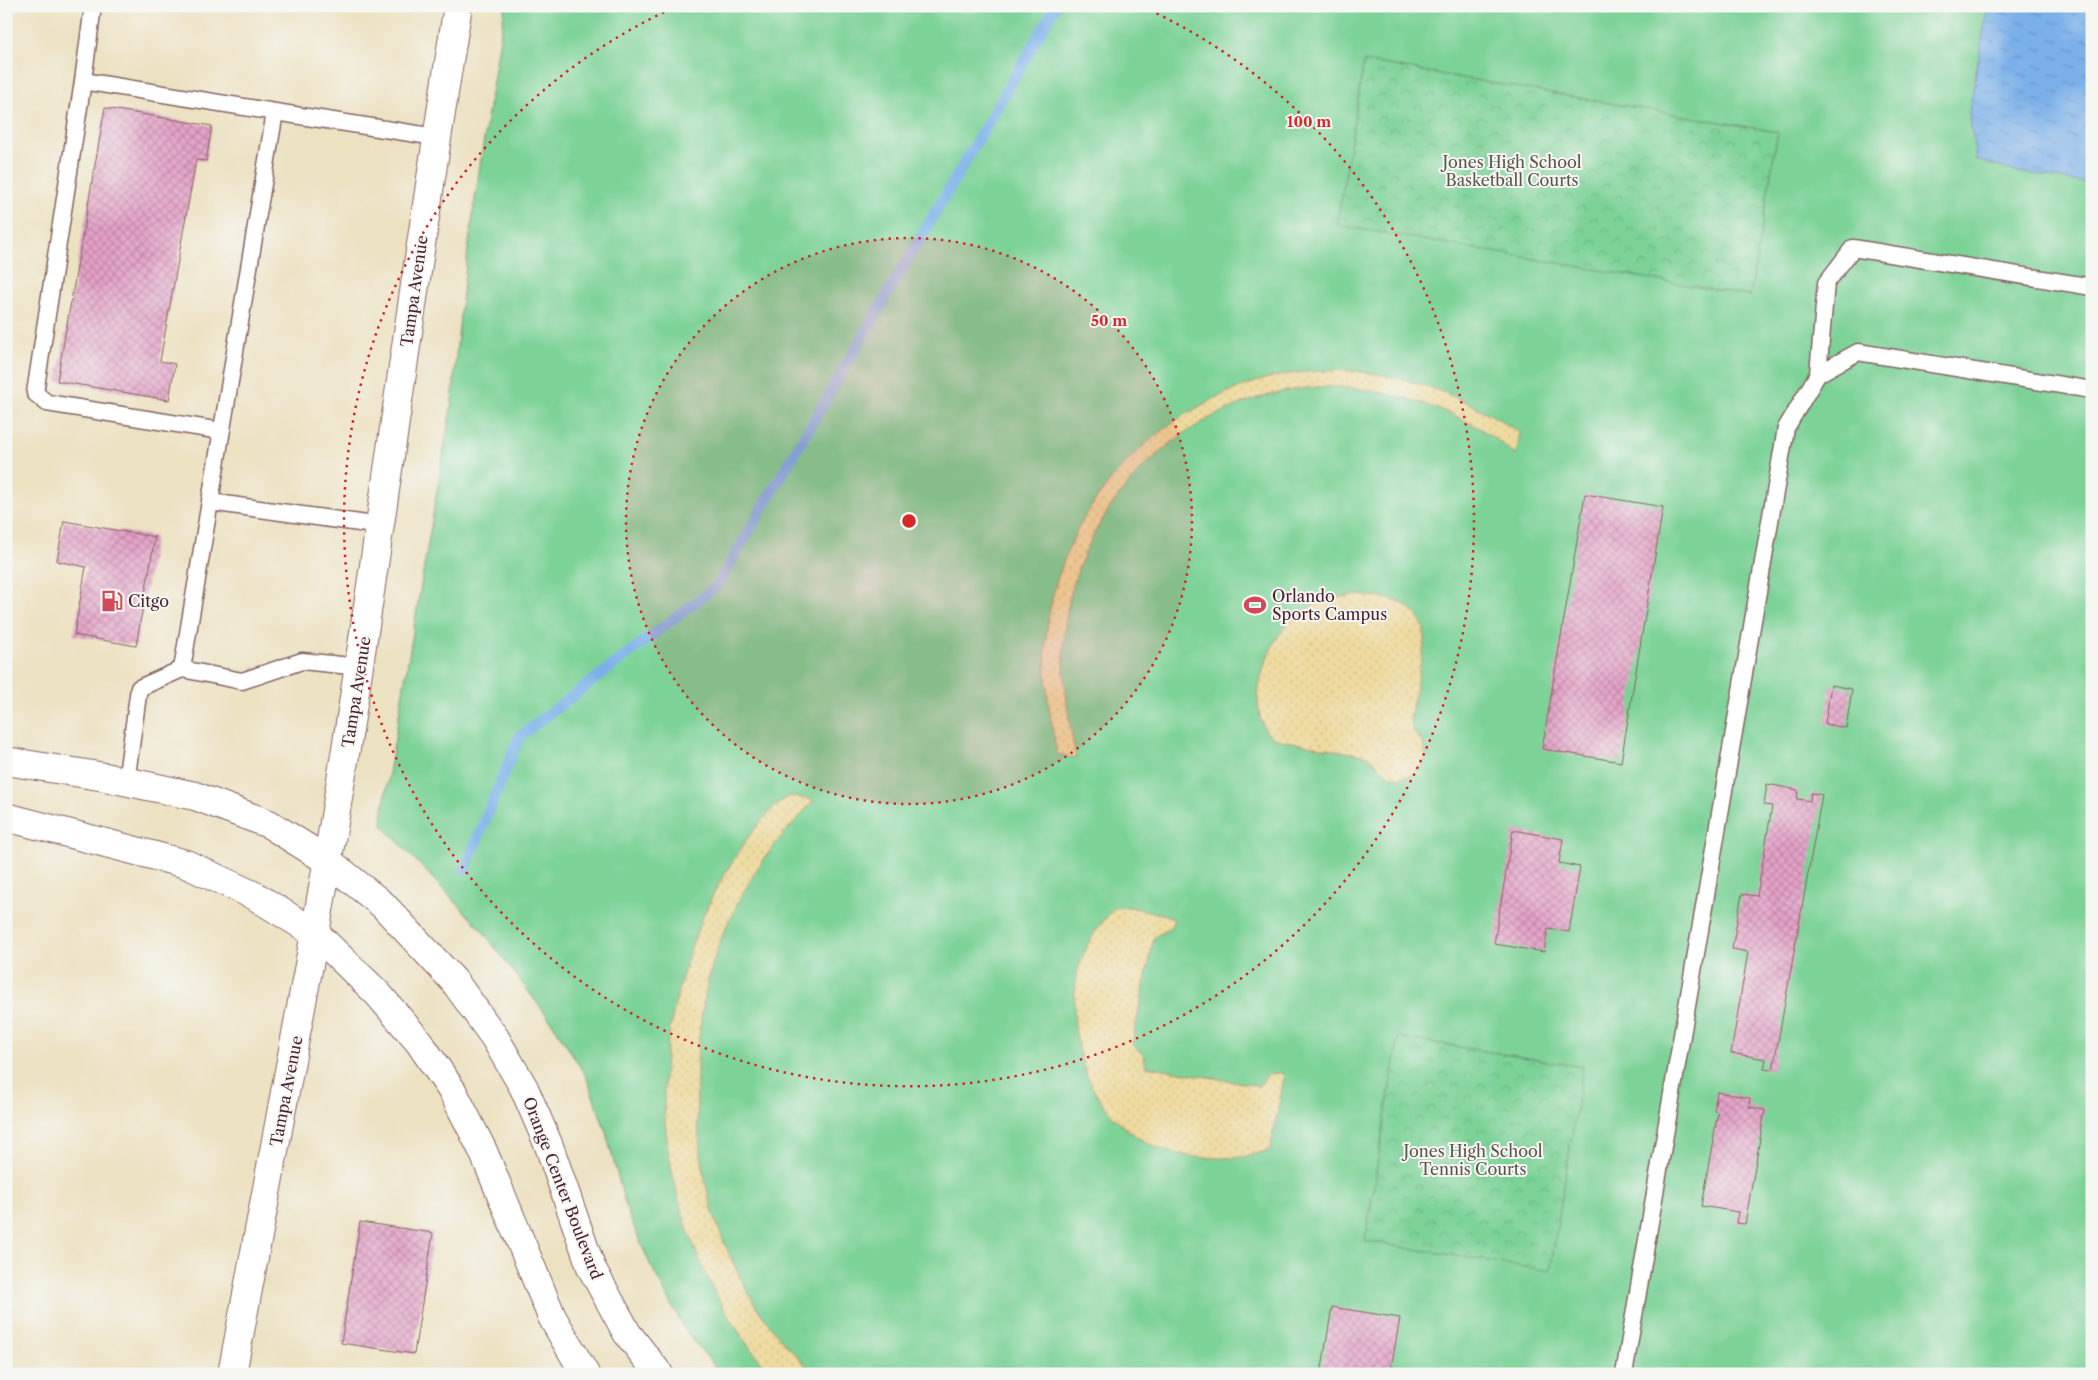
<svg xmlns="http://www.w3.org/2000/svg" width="2098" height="1380" viewBox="0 0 2098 1380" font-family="'Libre Caslon Text',serif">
<defs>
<pattern id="sand-dots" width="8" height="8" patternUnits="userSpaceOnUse" patternTransform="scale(1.25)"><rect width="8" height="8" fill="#eeda9e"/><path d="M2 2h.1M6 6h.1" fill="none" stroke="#cebb88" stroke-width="1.8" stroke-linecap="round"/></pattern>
<pattern id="park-crowns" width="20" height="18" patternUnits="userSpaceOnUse" patternTransform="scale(1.25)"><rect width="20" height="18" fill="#7bd297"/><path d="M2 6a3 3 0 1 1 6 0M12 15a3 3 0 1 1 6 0" fill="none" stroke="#6cb482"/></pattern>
<pattern id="water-ripples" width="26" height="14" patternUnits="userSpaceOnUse" patternTransform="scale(1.25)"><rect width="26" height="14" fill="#7cb0e9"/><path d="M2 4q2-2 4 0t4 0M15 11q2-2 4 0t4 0" fill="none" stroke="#688fbd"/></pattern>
<pattern id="building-cross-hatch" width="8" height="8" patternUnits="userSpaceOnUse" patternTransform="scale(1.25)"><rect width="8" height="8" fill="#e4a3c8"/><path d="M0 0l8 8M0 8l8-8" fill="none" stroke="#bb84a3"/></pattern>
</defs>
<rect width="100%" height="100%" fill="#f6f6f2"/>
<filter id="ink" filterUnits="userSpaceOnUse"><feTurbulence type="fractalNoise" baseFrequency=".02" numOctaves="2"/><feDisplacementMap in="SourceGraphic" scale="10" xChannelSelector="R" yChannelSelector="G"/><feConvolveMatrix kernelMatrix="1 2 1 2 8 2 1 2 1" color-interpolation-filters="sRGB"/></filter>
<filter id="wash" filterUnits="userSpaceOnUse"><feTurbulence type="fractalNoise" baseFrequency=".0096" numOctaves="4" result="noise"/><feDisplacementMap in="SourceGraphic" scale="20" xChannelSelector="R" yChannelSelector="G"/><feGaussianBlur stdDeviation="1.12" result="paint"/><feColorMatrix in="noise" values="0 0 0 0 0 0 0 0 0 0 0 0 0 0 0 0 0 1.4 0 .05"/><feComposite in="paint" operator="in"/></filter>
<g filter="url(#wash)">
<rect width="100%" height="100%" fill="#ece1c1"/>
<path fill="#7bd297" stroke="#627861" d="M505,6H2092V1374H721L685,1330L650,1264L627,1211L605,1129L586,1076L553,1024L482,930L382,825L383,809L452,402C462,269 484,138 505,6Z"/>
<path fill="url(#sand-dots)" stroke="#9c7c64" d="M1337,370C1404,373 1464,395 1520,433L1516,456C1484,426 1448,410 1407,399C1378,391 1347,385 1317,387C1203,396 1108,474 1074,582C1056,641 1065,699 1076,758L1057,754C1050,715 1043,678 1046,638C1057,512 1149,411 1269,378C1291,372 1314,372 1337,370Z
M1353,595C1384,596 1424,600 1425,639L1410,719L1414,732L1423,743L1426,756L1422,765L1413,775L1399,778L1388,775L1368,756L1275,739C1271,736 1266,732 1264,728C1248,696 1268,641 1293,618C1309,604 1332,599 1353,595Z
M789,796L814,800C800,817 783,833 770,851C753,873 740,898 728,923C691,1000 689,1120 710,1202C718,1232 732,1261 746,1289C764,1323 788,1347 814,1374H772C705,1300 666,1197 664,1098C663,1058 671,1017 682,978C693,940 704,908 725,874C742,847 761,813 789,796Z
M1130,907L1170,916L1174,921L1169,929L1154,937L1132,1044L1144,1056L1146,1066L1259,1086L1268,1074L1282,1073L1284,1078L1270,1150C1261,1152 1250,1156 1241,1157C1210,1160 1171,1157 1144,1141C1091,1111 1070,1051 1075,992C1076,985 1076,977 1078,970C1084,946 1098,926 1114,908Z"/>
<path fill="url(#park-crowns)" stroke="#627861" d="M1364,61L1778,132L1750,296L1337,225Z
M1398,1037L1583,1067L1550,1271L1365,1241Z"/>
<path fill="url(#water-ripples)" stroke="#63688a" d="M1988,6H2092V184L2013,171L1976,160L1969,111Z"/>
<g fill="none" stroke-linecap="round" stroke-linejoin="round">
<path stroke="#7cb0e9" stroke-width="11" d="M465,869L519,737L717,586L1056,6"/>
</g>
<g id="blocks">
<path fill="url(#building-cross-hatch)" d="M105,108L212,126L206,161L196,160L160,361L175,364L169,400L57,381Z
M1585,494L1663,507L1621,762L1542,749Z
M64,521L155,537L136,646L74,635L86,567L57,561Z
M1831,685L1852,689L1846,728L1825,724Z
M1767,784L1798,790L1797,799L1810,801L1811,793L1822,795L1773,1070L1764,1069L1766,1059L1731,1053L1748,952L1732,949L1742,894L1757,896L1772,806L1764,805Z
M1513,830L1563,839L1559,863L1580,867L1569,932L1548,929L1544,952L1494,944Z
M1717,1092L1750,1098L1749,1107L1765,1110L1745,1224L1736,1223L1738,1212L1701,1206L1718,1112L1714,1111Z
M360,1222L433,1233L414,1354L341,1343Z
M1332,1307L1400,1318L1390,1374H1321Z"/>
</g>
</g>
<g filter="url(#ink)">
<use href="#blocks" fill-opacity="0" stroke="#836360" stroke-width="1"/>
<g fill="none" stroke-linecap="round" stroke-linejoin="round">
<g stroke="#836360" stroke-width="19">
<path id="service" d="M83,81L93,6
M1818,374L1826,283L1853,248L2092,287
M221,431L47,403L35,393L83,81L275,112
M210,502L381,526
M182,669L242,681L302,661L360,667
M126,782L139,688L182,669L275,112L436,137
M1624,1374L1786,428L1818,374L1858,352L2092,390"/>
</g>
<g stroke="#836360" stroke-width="30">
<path id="minor" d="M232,1374L315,933"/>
</g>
<g stroke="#836360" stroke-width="30">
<path id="tertiary" d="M6,761L105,777L195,796L269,824L328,861L383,905L454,981L495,1038L524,1088L549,1146L591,1267L627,1333L659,1374
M6,817L186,864L255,896L315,933L378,994L419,1042L453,1092L483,1151L552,1317L585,1374
M315,933C370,625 407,315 458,6"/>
</g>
<use href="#service" stroke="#fff" stroke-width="16"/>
<use href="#minor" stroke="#fff" stroke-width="28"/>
<use href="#tertiary" stroke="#fff" stroke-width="28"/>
</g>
</g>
<circle cx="909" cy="521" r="283" fill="#d62828" fill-opacity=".12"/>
<g fill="none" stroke="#d62828" stroke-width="2.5" stroke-dasharray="2.5 5">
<circle cx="909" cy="521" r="283"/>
<path d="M1143 7A565 565 0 1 1 675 7"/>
</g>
<defs>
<g id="fuel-bare" transform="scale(1.725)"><path d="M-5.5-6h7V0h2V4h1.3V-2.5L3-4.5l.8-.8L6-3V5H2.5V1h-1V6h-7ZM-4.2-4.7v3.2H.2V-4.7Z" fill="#d1495b" stroke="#f6f6f2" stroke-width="2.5" paint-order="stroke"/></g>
<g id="stadium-bare" transform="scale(1.725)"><path d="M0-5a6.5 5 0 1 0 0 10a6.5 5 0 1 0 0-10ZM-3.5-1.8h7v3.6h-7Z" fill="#d1495b" stroke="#f6f6f2" stroke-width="2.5" paint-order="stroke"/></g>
</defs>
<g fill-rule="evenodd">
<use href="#fuel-bare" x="112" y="601"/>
<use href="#stadium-bare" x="1255" y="605"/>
</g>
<g text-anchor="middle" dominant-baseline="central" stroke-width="4" stroke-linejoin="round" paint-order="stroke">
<g font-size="16" fill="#59554b" stroke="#f6f6f2">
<text x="1512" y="162">Jones High School<tspan x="1512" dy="18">Basketball Courts</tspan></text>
<text x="1473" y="1151">Jones High School<tspan x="1473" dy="18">Tennis Courts</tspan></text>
</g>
<g font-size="16" fill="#4a1f2b" stroke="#f6f6f2">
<text transform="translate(414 291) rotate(-82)">Tampa Avenue</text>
<text transform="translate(356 692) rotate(-81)">Tampa Avenue</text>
<text transform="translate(286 1091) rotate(-79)">Tampa Avenue</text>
<text transform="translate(563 1188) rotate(69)">Orange Center Boulevard</text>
</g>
<g font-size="16" fill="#4a1f2b" stroke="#f6f6f2" text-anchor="start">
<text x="1272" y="596">Orlando<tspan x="1272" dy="18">Sports Campus</tspan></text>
<text x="128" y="601">Citgo</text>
</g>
</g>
<circle cx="909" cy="521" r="8" fill="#d62828" stroke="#f6f6f2" stroke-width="2.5"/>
<g font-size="15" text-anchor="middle" font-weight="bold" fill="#d62828" stroke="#f6f6f2" stroke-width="4" stroke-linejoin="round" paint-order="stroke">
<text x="1309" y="127">100 m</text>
<text x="1109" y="326">50 m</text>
</g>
<rect width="2098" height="1380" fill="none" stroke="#f6f6f2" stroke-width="25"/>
</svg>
